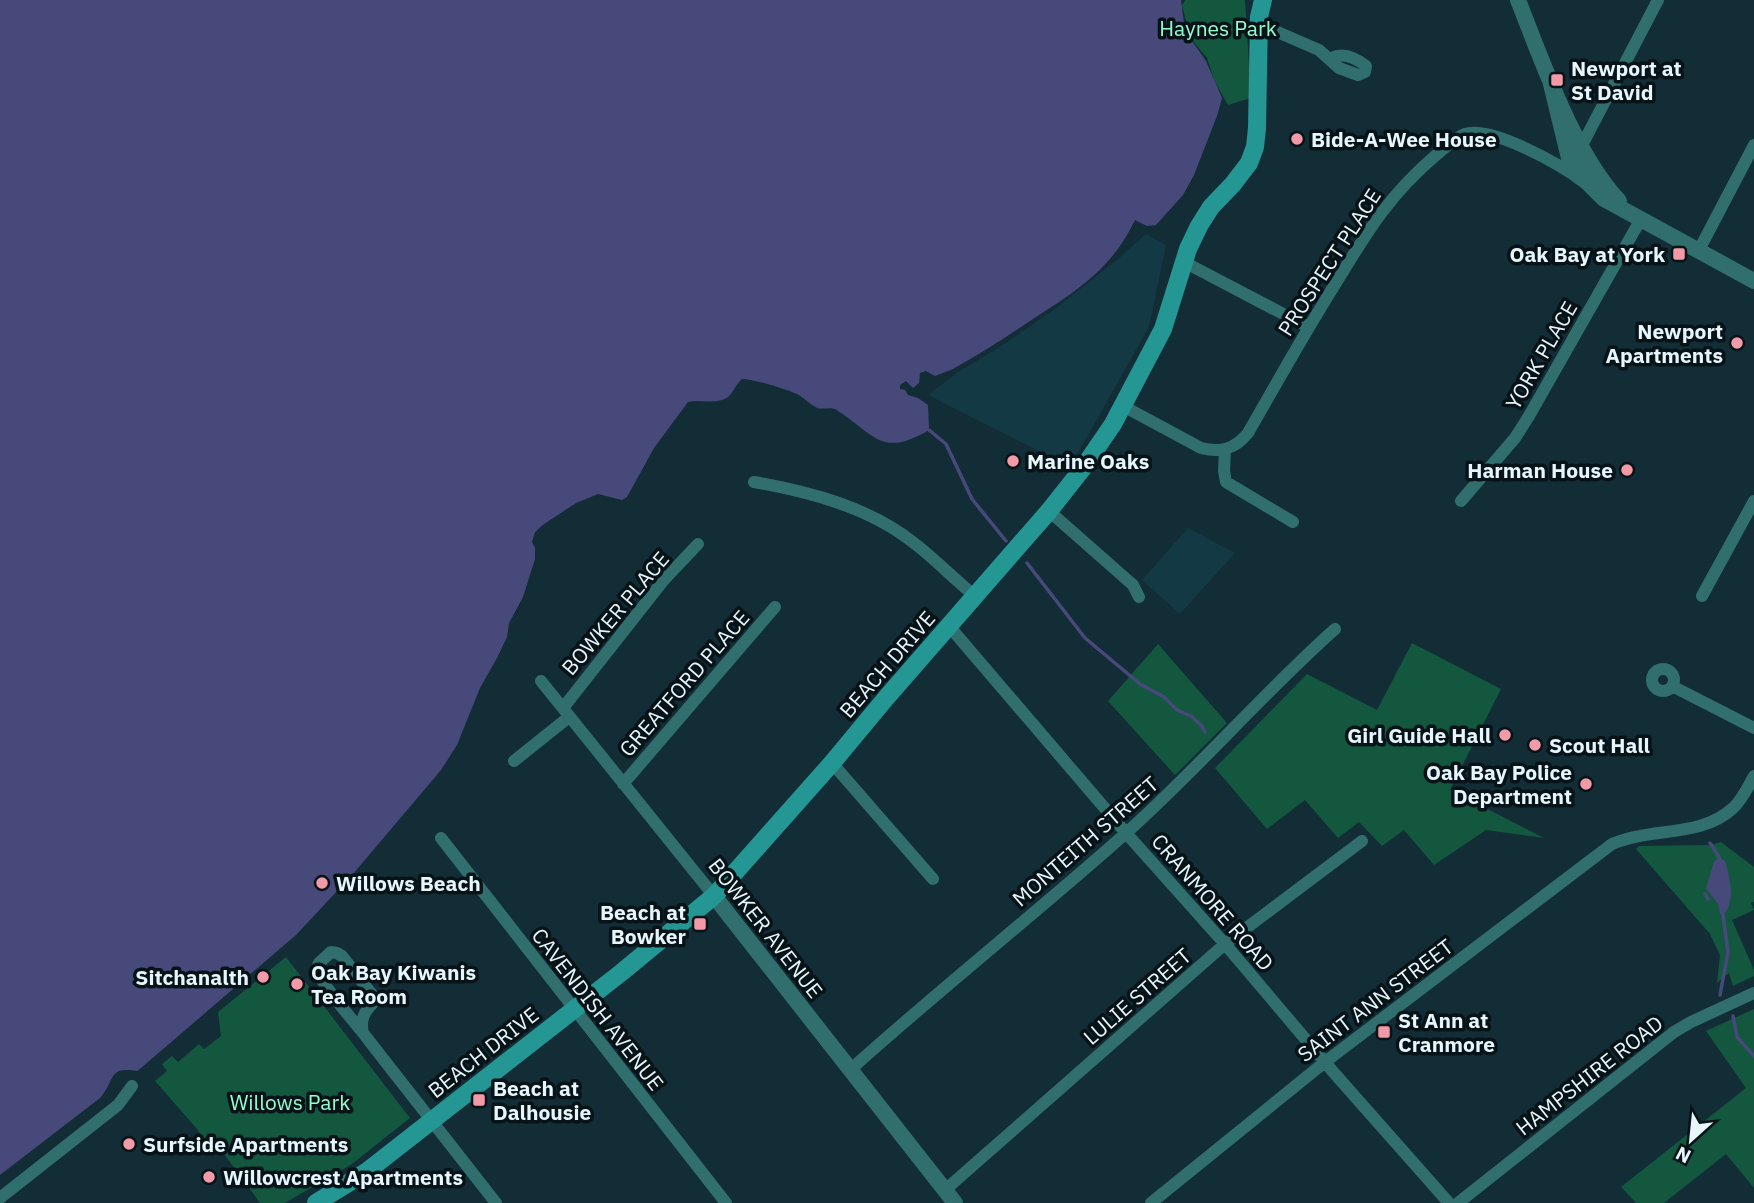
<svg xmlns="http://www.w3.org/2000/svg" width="1754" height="1203" viewBox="0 0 1754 1203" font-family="'IBM Plex Sans',sans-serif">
<rect width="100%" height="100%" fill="#122d36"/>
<path fill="#133945" d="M1146,234L1166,245L1149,327L1070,467L928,395L958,372L1006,343L1060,305L1118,259Z
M1188,528L1235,553L1180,614L1142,580Z"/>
<path fill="#13573f" d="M1185,0H1245L1251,98L1228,105L1215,82L1207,58L1191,39L1182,6Z
M1412,643L1501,689L1450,790L1544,838L1486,830L1434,865L1404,830L1382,846L1359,822L1338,838L1305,800L1267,829L1215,768L1307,674L1377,710Z
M1158,644L1227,723L1175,775L1108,701Z
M1721,842L1754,867V902L1751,903L1754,910L1732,920L1754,970V976L1733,986L1729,973L1717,983L1720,955L1710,934L1636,849L1639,846L1710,845Z
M286,957L410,1118L352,1164L285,1203H260L222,1151L212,1152L197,1129L155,1081L167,1071L162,1064L172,1056L178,1062L199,1044L204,1049L221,1036L218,1012Z
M1754,1009V1188L1726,1154L1664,1203H1636L1621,1187L1746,1088L1706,1031Z"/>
<path fill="#48497b" d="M0,0H1181L1185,31L1206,61L1222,98L1217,116L1194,175L1183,195L1156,225L1147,226L1135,220C1111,271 1073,293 1027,323C1003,339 978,355 953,369L935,376L926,371L920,373L919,383L913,388L906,381L900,385V389L905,390L908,395L918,398L928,405L929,430C882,458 875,435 838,411C832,406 824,410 817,408C811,405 805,399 799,395C789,390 754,379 742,379C735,385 734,392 728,397C717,405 701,399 688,402L654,448L627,497L622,500L598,494L576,503L544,524L535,532L532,542L535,548V559L523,597L509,623L507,637L497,658L480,688L457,745L441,770L353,874L296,935L141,1068L137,1071C107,1066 116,1080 100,1098L0,1175Z
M1719,857L1725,861C1730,877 1736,902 1723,915L1720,914L1718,904L1706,888L1714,862Z"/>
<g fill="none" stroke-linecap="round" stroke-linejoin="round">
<path stroke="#48497b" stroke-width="3.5" d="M929,430L946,444L972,499L1006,541
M1027,563L1085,638L1140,684L1164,697L1177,710L1191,716L1202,726L1205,732
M1710,843L1719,857
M1705,894L1708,899
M1720,995L1728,952L1723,915
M1733,1016L1737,1037L1754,1056"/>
<path stroke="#316f6e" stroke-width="12" d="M1259,24L1319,50L1339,68L1358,75L1365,72L1366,66C1356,58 1343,52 1331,58
M1569,170L1658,0
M1699,250L1754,145
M1184,262L1308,327
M1123,406L1201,448C1221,453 1235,449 1248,433C1276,384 1304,334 1334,286C1366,234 1387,197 1435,156C1444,149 1454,138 1465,134C1491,125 1561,165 1582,181
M1225,450L1224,471L1226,482L1293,522
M754,482C810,492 869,507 914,543C935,559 954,579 975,596
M1461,501L1515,438L1529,416L1641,219
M1049,511L1133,585L1139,597
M1702,596L1754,501
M949,626L1126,833L1225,944L1335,1074L1449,1203
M1652 680a11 11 0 1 1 22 0a11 11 0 1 1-22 0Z
M541,681L714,896
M1672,686L1754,728
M563,708L663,581L698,544
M514,761L569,717
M832,763L933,879
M623,784L775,607
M441,838L726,1203
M363,1033C360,1020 364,1012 373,1003L374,997L342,956L337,953L331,952L319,963C317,968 316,968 318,973C326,991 357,1024 370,1042C412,1096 454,1149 496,1203
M850,1070C940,989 1035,914 1125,834C1198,769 1262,694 1335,629
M945,1190L1225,944L1362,841
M0,1198L118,1105L132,1086
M1151,1203L1325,1062L1612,844C1651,827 1701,838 1733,808C1742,800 1748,787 1754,776
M1458,1203L1674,1032L1691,1022L1754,993"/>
<path stroke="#316f6e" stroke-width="16" d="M1518,0C1543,63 1573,151 1619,201
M1551,84L1569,158L1579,174L1604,199L1754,281
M714,896L955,1203"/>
<path stroke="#249795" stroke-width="18" d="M316,1203L366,1172L622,972L714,896L832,763L886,698L1049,511L1083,468L1113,424L1163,329L1188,249L1199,226L1211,207L1233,184L1249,163L1255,147L1257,128L1259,17L1263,0"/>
</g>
<g fill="#f39aa9" stroke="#081317" stroke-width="2.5">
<rect x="1550" y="73" width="14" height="14" rx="3.5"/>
<circle cx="1297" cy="139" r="7"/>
<rect x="1672" y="247" width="14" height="14" rx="3.5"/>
<circle cx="1737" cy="343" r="7"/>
<circle cx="1013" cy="461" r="7"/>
<circle cx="1627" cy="470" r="7"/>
<circle cx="1505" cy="735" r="7"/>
<circle cx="1535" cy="745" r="7"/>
<circle cx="1586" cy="784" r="7"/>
<circle cx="322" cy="883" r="7"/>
<rect x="693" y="917" width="14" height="14" rx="3.5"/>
<circle cx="263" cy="977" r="7"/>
<circle cx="297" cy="984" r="7"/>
<rect x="1377" y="1025" width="14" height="14" rx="3.5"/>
<rect x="472" y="1093" width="14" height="14" rx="3.5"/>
<circle cx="129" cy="1144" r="7"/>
<circle cx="209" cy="1177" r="7"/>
</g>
<g text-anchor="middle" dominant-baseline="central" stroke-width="7" stroke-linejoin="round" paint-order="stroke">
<g font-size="21" fill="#97fbd0" stroke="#081317">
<text x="1218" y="28">Haynes Park</text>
<text x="290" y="1102">Willows Park</text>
</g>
<g font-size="21" font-weight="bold" fill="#e6f6fc" stroke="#081317" text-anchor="start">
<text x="1571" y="68">Newport at<tspan x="1571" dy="24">St David</tspan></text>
<text x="1311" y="139">Bide-A-Wee House</text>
<text x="1665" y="254" text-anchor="end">Oak Bay at York</text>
<text x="1723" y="331" text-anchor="end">Newport<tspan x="1723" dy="24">Apartments</tspan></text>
<text x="1027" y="461">Marine Oaks</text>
<text x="1613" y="470" text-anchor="end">Harman House</text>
<text x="1491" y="735" text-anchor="end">Girl Guide Hall</text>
<text x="1549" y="745">Scout Hall</text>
<text x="1572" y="772" text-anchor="end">Oak Bay Police<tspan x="1572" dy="24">Department</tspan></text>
<text x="336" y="883">Willows Beach</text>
<text x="686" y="912" text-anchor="end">Beach at<tspan x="686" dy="24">Bowker</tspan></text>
<text x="311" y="972">Oak Bay Kiwanis<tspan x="311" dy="24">Tea Room</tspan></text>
<text x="249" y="977" text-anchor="end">Sitchanalth</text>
<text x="1398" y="1020">St Ann at<tspan x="1398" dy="24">Cranmore</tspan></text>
<text x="493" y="1088">Beach at<tspan x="493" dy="24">Dalhousie</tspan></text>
<text x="143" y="1144">Surfside Apartments</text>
<text x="223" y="1177">Willowcrest Apartments</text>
</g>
<g font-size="21" fill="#e6f6fc" stroke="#081317">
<text transform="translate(1329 262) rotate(-57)">PROSPECT PLACE</text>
<text transform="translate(1541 355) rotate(-60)">YORK PLACE</text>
<text transform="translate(615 613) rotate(-50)">BOWKER PLACE</text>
<text transform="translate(887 664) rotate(-49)">BEACH DRIVE</text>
<text transform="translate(684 683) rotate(-49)">GREATFORD PLACE</text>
<text transform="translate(1085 841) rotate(-41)">MONTEITH STREET</text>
<text transform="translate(1213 902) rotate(49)">CRANMORE ROAD</text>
<text transform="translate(766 928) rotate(52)">BOWKER AVENUE</text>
<text transform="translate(1137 996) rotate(-41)">LULIE STREET</text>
<text transform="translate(1375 1000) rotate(-37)">SAINT ANN STREET</text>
<text transform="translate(598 1009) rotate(52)">CAVENDISH AVENUE</text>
<text transform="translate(483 1052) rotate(-38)">BEACH DRIVE</text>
<text transform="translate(1589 1075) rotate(-38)">HAMPSHIRE ROAD</text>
</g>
</g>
<g transform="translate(1691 1140) rotate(207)" stroke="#081317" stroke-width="5" paint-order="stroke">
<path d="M0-5L12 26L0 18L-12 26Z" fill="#e6f6fc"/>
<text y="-10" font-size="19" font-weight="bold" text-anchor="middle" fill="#e6f6fc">N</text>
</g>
</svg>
